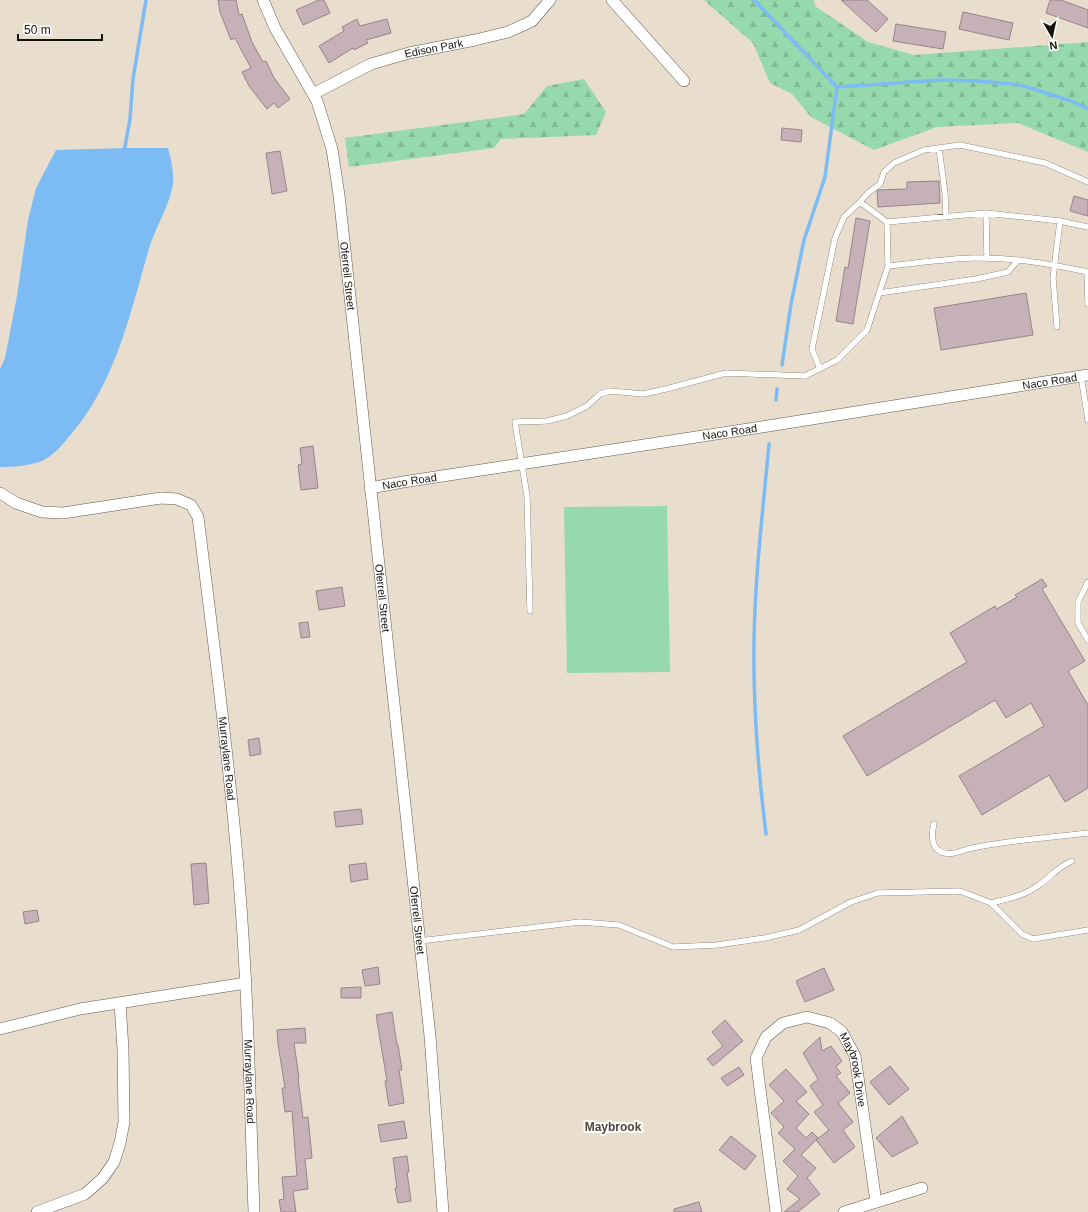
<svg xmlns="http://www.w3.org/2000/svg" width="1088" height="1212" viewBox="0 0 1088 1212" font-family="Helvetica,sans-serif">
<defs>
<pattern id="forest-firs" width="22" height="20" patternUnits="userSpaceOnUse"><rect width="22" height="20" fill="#95d9ad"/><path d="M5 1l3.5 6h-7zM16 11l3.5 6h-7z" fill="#80b994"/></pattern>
</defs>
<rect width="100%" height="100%" fill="#e9ddcd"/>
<path fill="url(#forest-firs)" d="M704,0H814L815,6L868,42L914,55L1088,42V152L1018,123L937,127L874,150L811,117L792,94L770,83L753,43Z
M584,79L606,112L596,135L501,139L494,148L349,167L345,138L524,114L547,86Z"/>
<path fill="#95d9ad" d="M667,506L670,672L567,673L564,507Z"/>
<path fill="#7dbbf5" d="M128,148H168C171,159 174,172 173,184C169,208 154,229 148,252C129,318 114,387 67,439C60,448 52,456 42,461C28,466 14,467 0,467V369L5,358L17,296L28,220L36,188L56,150Z"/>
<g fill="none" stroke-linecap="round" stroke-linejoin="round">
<path stroke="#7dbbf5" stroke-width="3.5" d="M754,0L837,87L940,80L979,81L1021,85L1071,101L1088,109
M124,152L130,119L133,79L146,0
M782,365L791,304L804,240L825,177L837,87
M776,400L777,389
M766,834C758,770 753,706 754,641C755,575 763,510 769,444"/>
</g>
<path fill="#c6b1b8" stroke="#97848a" d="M218,0H236L239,15L242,14L252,42L263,62L266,61L274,78L290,99L278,108L274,103L267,109L249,86L242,72L251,68L235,38L231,40L220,12Z
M319,0H324L330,13L303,25L296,10Z
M841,0H867L888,19L876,32Z
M1050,0H1061L1088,10V28L1046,13Z
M963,12L1013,23L1009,40L959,29Z
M357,19L360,26L387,19L391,33L366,40L368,43L354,50L353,48L329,63L319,46L344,31L342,27Z
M896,24L946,32L943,49L893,41Z
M782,128L802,130L801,142L781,140Z
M280,151L287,191L272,194L266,153Z
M939,181L940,203L878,207L877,191L878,190L907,189V182Z
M1074,196L1088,200V216L1070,211Z
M856,218L870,221L853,324L836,321L845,267L848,268Z
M1026,293L1033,335L941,350L934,308Z
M313,446L318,488L301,490L298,465L302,464L300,448Z
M1042,579L1047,586L1042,589L1085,661L1068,671L1088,705V788L1065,802L1049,775L982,815L959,776L1044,726L1031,703L1006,718L995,700L867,776L843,736L967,662L950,633L995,606L997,609L1017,597L1015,595Z
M342,587L345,606L319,610L316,591Z
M308,622L310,637L301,638L299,623Z
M259,738L261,754L250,756L248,740Z
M361,809L363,824L336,827L334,812Z
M206,863L209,903L194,905L191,864Z
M366,863L368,879L351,882L349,865Z
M37,910L39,921L25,924L23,912Z
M378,967L380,984L365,986L362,970Z
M824,968L834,990L805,1002L796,981Z
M361,987V998H341V988Z
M392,1012L397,1045H398L402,1070H399L404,1103L389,1106L385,1081H387L376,1015Z
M725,1020L743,1041L713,1066L707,1059L723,1046L712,1032Z
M305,1028L306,1043H294L299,1078H298L303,1118L308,1117L312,1158L305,1159L308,1189L293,1191L296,1212H281L279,1200L284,1199L282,1177L297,1176L292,1111L285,1112L282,1088H285L278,1044L277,1030Z
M820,1037L822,1051L831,1046L842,1061L836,1067L841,1073L836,1076L850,1093L838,1103L853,1122L843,1130L855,1147L834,1163L816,1140L829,1130L814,1112L823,1105L810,1086L818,1079L803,1053Z
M890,1066L909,1089L889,1105L870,1082Z
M739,1067L744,1075L727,1086L721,1078Z
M786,1069L807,1092L796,1101L809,1114L796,1128L806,1138L812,1132L818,1138L801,1155L816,1168L807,1178L820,1194L798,1212H784L800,1199L787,1189L798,1176L783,1161L795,1149L778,1133L784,1127L771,1113L784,1101L769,1085Z
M902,1116L918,1143L892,1157L876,1138Z
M404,1121L407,1138L381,1142L378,1125Z
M731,1136L756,1156L745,1170L719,1150Z
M407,1156L409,1172H407L411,1201L398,1203L395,1188H397L393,1158Z
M699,1202L702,1212H674V1209Z"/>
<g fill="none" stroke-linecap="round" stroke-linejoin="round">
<g stroke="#63594c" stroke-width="6">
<path id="service" d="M939,148L945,193L946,217
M986,213L987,258
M1060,221L1088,227
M887,222L860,202L868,193L880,184L884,172L894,163L924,150L960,145L1045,163L1088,182
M888,266L887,222L986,213L1060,221L1053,278L1057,327
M1087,272L1088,304
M879,293L976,279L1008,272L1018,260
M820,369L812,349L835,238L844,217L860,202
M1081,376L1088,420
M1088,582L1078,602V623L1088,640
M530,611L527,496L515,422L547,421L567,416L587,406L600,394L610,391L643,394L666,389L726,373L805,376L837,360L867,330L888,266C917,263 945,259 973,258C1012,257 1050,264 1088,272
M934,824C932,831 931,845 938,850C947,857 959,852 968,849C1007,840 1048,838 1088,833
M991,903C1008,899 1024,896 1039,885C1051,877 1057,867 1072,861
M419,941L580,922L619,925L673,947L717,945L765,938L799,930L851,902L878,893L960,891L991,903L1022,934L1033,939L1088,930"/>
</g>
<g stroke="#63594c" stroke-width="12">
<g id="minor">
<path id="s1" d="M263,0L275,28L317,101L332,149L339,195L430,1036L443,1212"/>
<path d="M612,0L684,81"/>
<path id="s2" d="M313,94L371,64L409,53L475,40L508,32L532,21L550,0"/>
<path id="s3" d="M370,488L403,482L768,426L1088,375"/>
<path id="s4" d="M0,493L16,503L42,512L63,513L161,498L177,499L191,505L198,517C213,638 229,759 239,880C248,990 250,1101 254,1212"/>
<path d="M0,1029L80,1009L246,983"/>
<path d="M37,1212L85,1194L103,1178L114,1162L120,1143L124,1122L123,1049L120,1003"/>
<path id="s5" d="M776,1212L756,1058L766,1037L783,1023L807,1017L830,1023L842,1032L855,1056L876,1202"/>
<path d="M844,1212L922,1188"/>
</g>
</g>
<use href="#service" stroke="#fff" stroke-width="5.5"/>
<use href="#minor" stroke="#fff" stroke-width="11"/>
</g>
<g text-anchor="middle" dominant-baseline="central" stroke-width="4" stroke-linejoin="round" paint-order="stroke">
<g font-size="11" fill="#16120d" stroke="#fff">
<text stroke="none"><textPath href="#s2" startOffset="130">Edison Park</textPath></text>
<text stroke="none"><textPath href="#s1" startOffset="293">Oferrell Street</textPath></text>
<text stroke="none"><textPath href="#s3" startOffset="688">Naco Road</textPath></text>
<text stroke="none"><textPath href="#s3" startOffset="364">Naco Road</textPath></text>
<text stroke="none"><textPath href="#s3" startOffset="40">Naco Road</textPath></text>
<text stroke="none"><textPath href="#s1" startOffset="617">Oferrell Street</textPath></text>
<text stroke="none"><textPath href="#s4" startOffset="455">Murraylane Road</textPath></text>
<text stroke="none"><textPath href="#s1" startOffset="941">Oferrell Street</textPath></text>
<text stroke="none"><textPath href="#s5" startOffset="304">Maybrook Drive</textPath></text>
<text stroke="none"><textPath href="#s4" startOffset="779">Murraylane Road</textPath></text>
</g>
<g font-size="12" font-weight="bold" fill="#4f4638" stroke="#fff">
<text x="613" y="1127">Maybrook</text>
</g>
</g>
<g transform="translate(1052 36) rotate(171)" stroke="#ffffff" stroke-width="3" paint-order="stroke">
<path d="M0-3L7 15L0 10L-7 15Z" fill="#16120d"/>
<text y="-6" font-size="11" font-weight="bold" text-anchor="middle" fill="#16120d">N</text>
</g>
<path d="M18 34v6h84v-6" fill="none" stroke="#16120d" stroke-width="2"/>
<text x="24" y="34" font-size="12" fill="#16120d" stroke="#ffffff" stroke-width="3" paint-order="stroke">50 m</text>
</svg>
